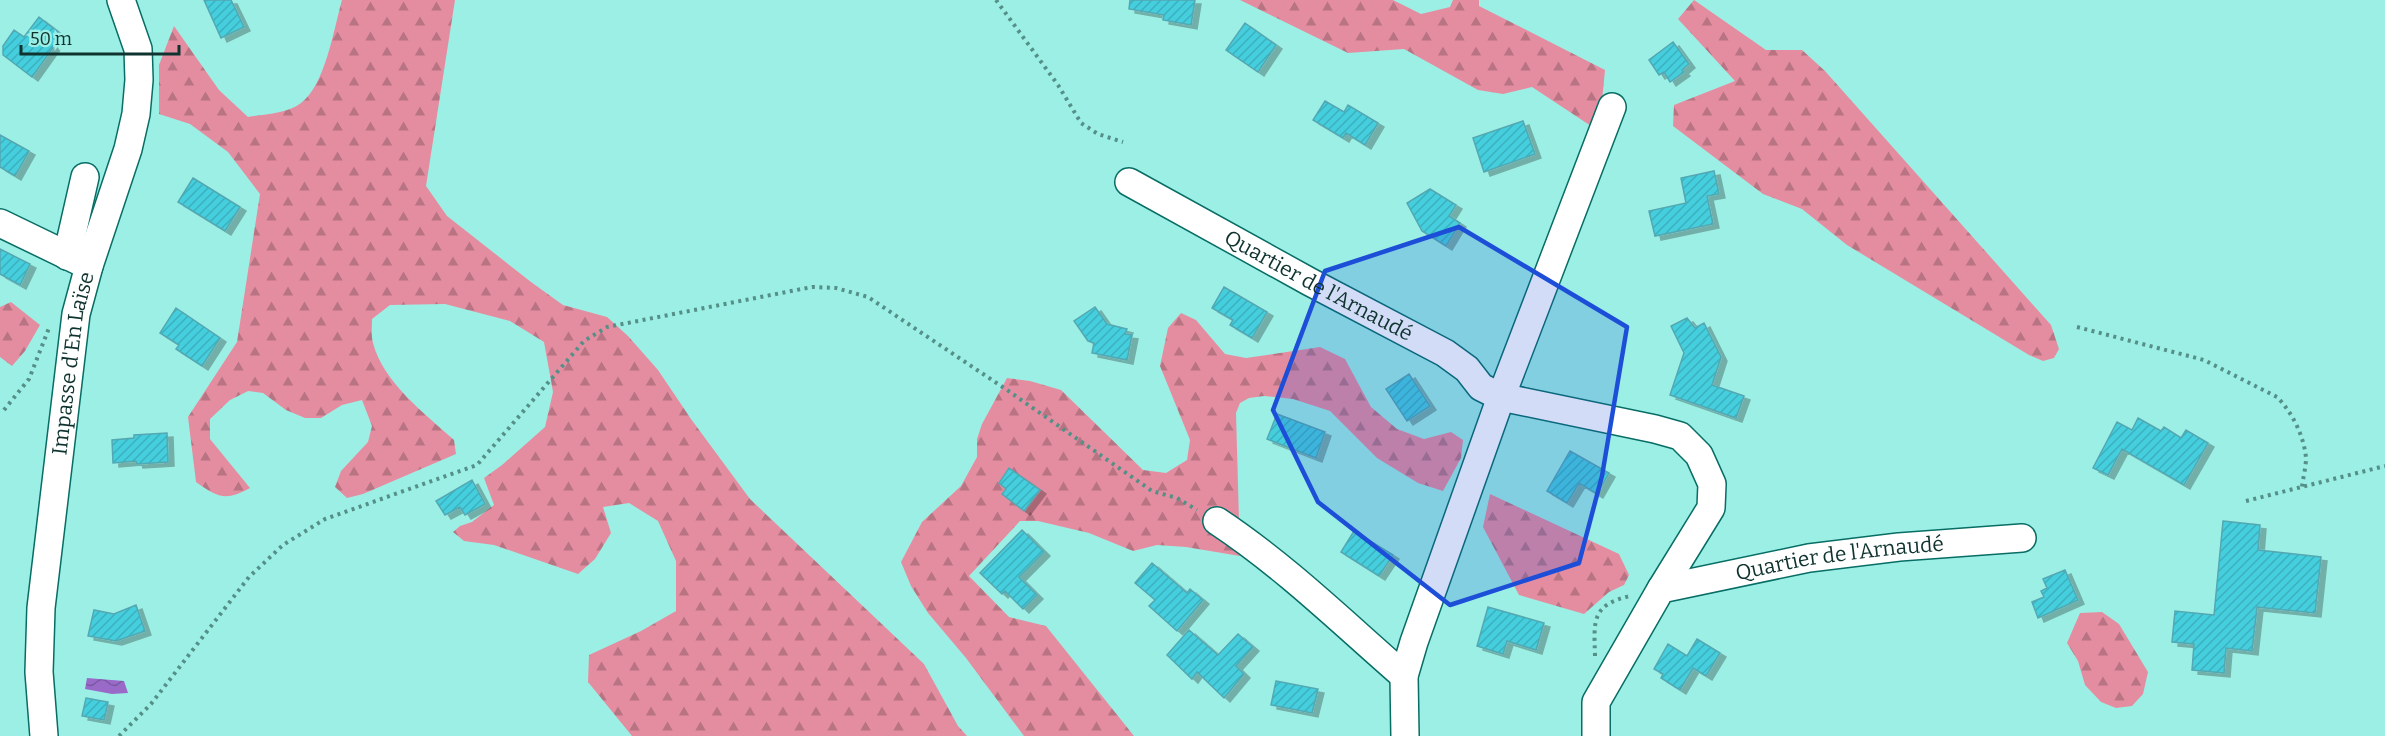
<svg xmlns="http://www.w3.org/2000/svg" width="2385" height="736" viewBox="0 0 2385 736" font-family="Bitter,serif">
<defs>
<pattern id="forest-firs" width="22" height="20" patternUnits="userSpaceOnUse" patternTransform="scale(1.5)"><rect width="22" height="20" fill="#e58da0"/><path d="M5 1l3.5 6h-7zM16 11l3.5 6h-7z" fill="#b87483"/></pattern>
<pattern id="water-waves" width="16" height="10" patternUnits="userSpaceOnUse" patternTransform="scale(1.5)"><rect width="16" height="10" fill="#9a6ac9"/><path d="M0 5q4-4 8 0t8 0" fill="none" stroke="#7c58a4"/></pattern>
<pattern id="building-hatch" width="6" height="6" patternUnits="userSpaceOnUse" patternTransform="scale(1.5)"><rect width="6" height="6" fill="#45cedd"/><path d="M-1 1l2-2M0 6l6-6M5 7l2-2" fill="none" stroke="#3bb1be"/></pattern>
<filter id="shadow"><feDropShadow dx="6" dy="4" stdDeviation="0" flood-color="#0004"/></filter>
</defs>
<rect width="100%" height="100%" fill="#9cefe5"/>
<path fill="url(#forest-firs)" d="M342,0H455L426,186L447,216L531,282L563,305L607,317L628,336L658,370L691,419L750,499L924,664L958,726L967,736H632L588,682L589,655L641,631L676,611V561L658,521L629,503L603,507L611,533L595,559L578,574L494,545L464,541L453,532L460,526L472,522L494,505L484,478L502,465L545,427L553,392L544,342L510,321L445,304L390,305L372,319C372,326 371,336 373,343C383,382 425,414 454,440L456,454L363,494L347,498L335,487L341,471L368,442L372,426L362,400L342,405L321,418H305L286,410L263,393L248,391L230,400L210,419V439L250,488C226,501 218,498 196,482L188,417L237,342L260,194L228,152L190,124L159,114V65L174,26L219,90L248,117C265,114 287,114 301,103C325,86 334,28 342,0Z
M1240,0H1393L1421,14L1450,7L1453,0H1479V6L1605,70L1602,101L1591,126L1532,87L1503,94L1478,90L1404,49L1348,53Z
M1694,0L1766,50H1802L1825,71L2051,325L2059,349L2054,358L2043,361L2029,355L1847,245L1802,209L1763,194L1673,126L1674,105L1735,81L1678,19Z
M11,302L40,325L25,351L12,366L0,357V307Z
M1181,313L1196,320L1225,354L1246,358L1320,347L1345,359L1371,407L1397,429L1424,439L1451,432L1463,440L1461,458L1443,491L1418,483L1377,458L1330,411L1293,399L1264,396L1249,398L1240,403L1236,413L1240,556L1186,547L1157,545L1133,551L1089,533L1038,521H1020L969,576L1009,617L1046,626L1134,736H1024L966,658L928,613L911,586L901,562L922,522L961,486L977,457V439L982,424L1007,378L1030,381L1061,390L1143,470L1166,473L1187,460L1190,440L1160,366L1168,328Z
M1490,494L1619,554L1629,575L1624,585L1609,592L1584,614L1519,595L1483,527Z
M2102,612L2119,624L2148,672L2143,694L2132,706L2116,708L2101,702L2085,685L2078,661L2067,643L2080,613Z"/>
<path fill="url(#water-waves)" d="M87,678L124,681L128,693L112,694L85,689Z"/>
<path fill="url(#building-hatch)" stroke="#53a8b2" stroke-width="1.5" filter="url(#shadow)" d="M204,0H231L244,27L221,38Z
M1130,0H1195L1191,25L1163,20L1164,15L1129,9Z
M39,17L62,35L32,77L3,55V46L14,30L24,37Z
M1245,23L1276,45L1258,72L1226,50Z
M1673,42L1689,64L1682,70L1684,72L1670,82L1664,72L1659,75L1649,60Z
M1325,101L1344,112L1348,105L1378,123L1365,145L1346,133L1343,138L1313,120Z
M1523,121L1535,154L1484,172L1473,138Z
M0,135L29,151L15,176L0,167Z
M1714,171L1719,194L1707,196L1713,224L1655,236L1649,211L1686,203L1681,178Z
M193,178L240,207L225,231L178,202Z
M1430,189L1456,205L1449,216L1460,223L1446,246L1422,231L1407,203Z
M0,249L30,264L20,285L0,274Z
M1224,287L1267,312L1252,338L1230,325L1233,320L1212,308Z
M1095,307L1107,324L1127,329L1125,334L1132,335L1127,360L1092,353L1094,343L1088,341L1074,321Z
M176,308L220,338L202,366L176,349L179,345L160,333Z
M1687,318L1695,328L1704,323L1721,357L1712,385L1744,396L1736,418L1670,395L1684,353L1671,326Z
M1409,374L1430,406L1407,421L1386,389Z
M1277,414L1325,432L1316,458L1267,439Z
M2138,418L2161,431L2164,427L2181,438L2186,430L2208,443L2184,485L2122,449L2108,475L2093,468L2117,422L2132,430Z
M167,433L168,462L137,464L136,461L113,463L112,440L134,438V435Z
M1570,451L1609,473L1597,494L1579,483L1567,503L1547,491Z
M1009,468L1040,490L1024,511L1002,494L1006,489L999,483Z
M472,480L485,504L465,515L460,507L445,515L436,501Z
M2223,521L2260,525L2258,550L2321,557L2315,613L2257,607L2252,651L2226,648L2224,673L2192,670L2194,644L2172,642L2175,611L2214,615Z
M1022,530L1044,552L1019,577L1037,595L1023,609L1005,591L1002,594L980,573Z
M1354,531L1393,555L1379,576L1341,552Z
M1152,563L1187,593L1190,589L1203,600L1177,631L1149,606L1155,600L1135,583Z
M2065,570L2078,600L2038,618L2032,602L2044,597L2041,591L2047,588L2043,579Z
M136,605L145,631L116,641L88,636L94,610L114,614Z
M1488,607L1544,623L1536,650L1507,641L1503,654L1477,646Z
M1189,630L1218,655L1238,634L1253,647L1236,666L1244,674L1224,698L1197,672L1192,679L1167,655Z
M1697,639L1720,653L1706,676L1693,668L1680,690L1661,678L1663,674L1654,669L1668,644L1687,656Z
M1276,681L1318,689L1312,713L1271,705Z
M86,698L108,702L104,720L82,716Z"/>
<g fill="none" stroke-linecap="round" stroke-linejoin="round">
<g stroke="#076d65" stroke-width="30">
<g id="minor">
<path id="s1" d="M1129,182L1310,282L1445,353L1467,369L1481,387L1501,397L1655,429L1680,436L1699,455L1712,484L1711,508L1661,589"/>
<path d="M0,223L89,266"/>
<path d="M67,256L85,177"/>
<path d="M1217,521C1285,566 1343,623 1404,676"/>
<path id="s2" d="M44,736L39,672L41,608L76,314L89,266L128,149L136,114L139,80L138,49L121,0"/>
<path d="M1405,736L1404,676L1414,642L1501,397L1612,107"/>
<path id="s3" d="M1596,736V702L1661,589L1809,558L1899,547L2022,538"/>
</g>
</g>
<path stroke="#548f88" stroke-width="4" stroke-dasharray="3 4.5" stroke-linecap="butt" d="M996,0L1058,85L1081,123L1098,134L1123,142
M2077,327L2204,360L2277,397C2292,412 2304,436 2306,458C2306,467 2303,478 2302,487
M4,410L29,379L49,328
M2246,501L2385,466
M1595,656C1594,621 1591,605 1630,596
M119,736L151,704L249,577L283,545L325,519L477,465L584,341L607,327L812,287L836,288L868,297L1007,390L1152,491L1177,498L1197,510"/>
<use href="#minor" stroke="#fff" stroke-width="27"/>
</g>
<path fill="#1d4ed8" fill-opacity="0.2" stroke="#1d4ed8" stroke-width="4.5" stroke-linejoin="round" d="M1459,227L1627,327L1602,476L1579,563L1450,605L1318,502L1273,410L1325,271Z"/>
<g text-anchor="middle" dominant-baseline="central" stroke-width="4.5" stroke-linejoin="round" paint-order="stroke">
<g font-size="21" fill="#0f332f" stroke="#9cefe5">
<text stroke="none"><textPath href="#s1" startOffset="216">Quartier de l'Arnaudé</textPath></text>
<text stroke="none"><textPath href="#s2" startOffset="375">Impasse d'En Laïse</textPath></text>
<text stroke="none"><textPath href="#s3" startOffset="346">Quartier de l'Arnaudé</textPath></text>
</g>
</g>
<path d="M21 45v9h158v-9" fill="none" stroke="#0f332f" stroke-width="3"/>
<text x="30" y="45" font-size="18" fill="#0f332f" stroke="#9cefe5" stroke-width="4.5" paint-order="stroke">50 m</text>
</svg>
